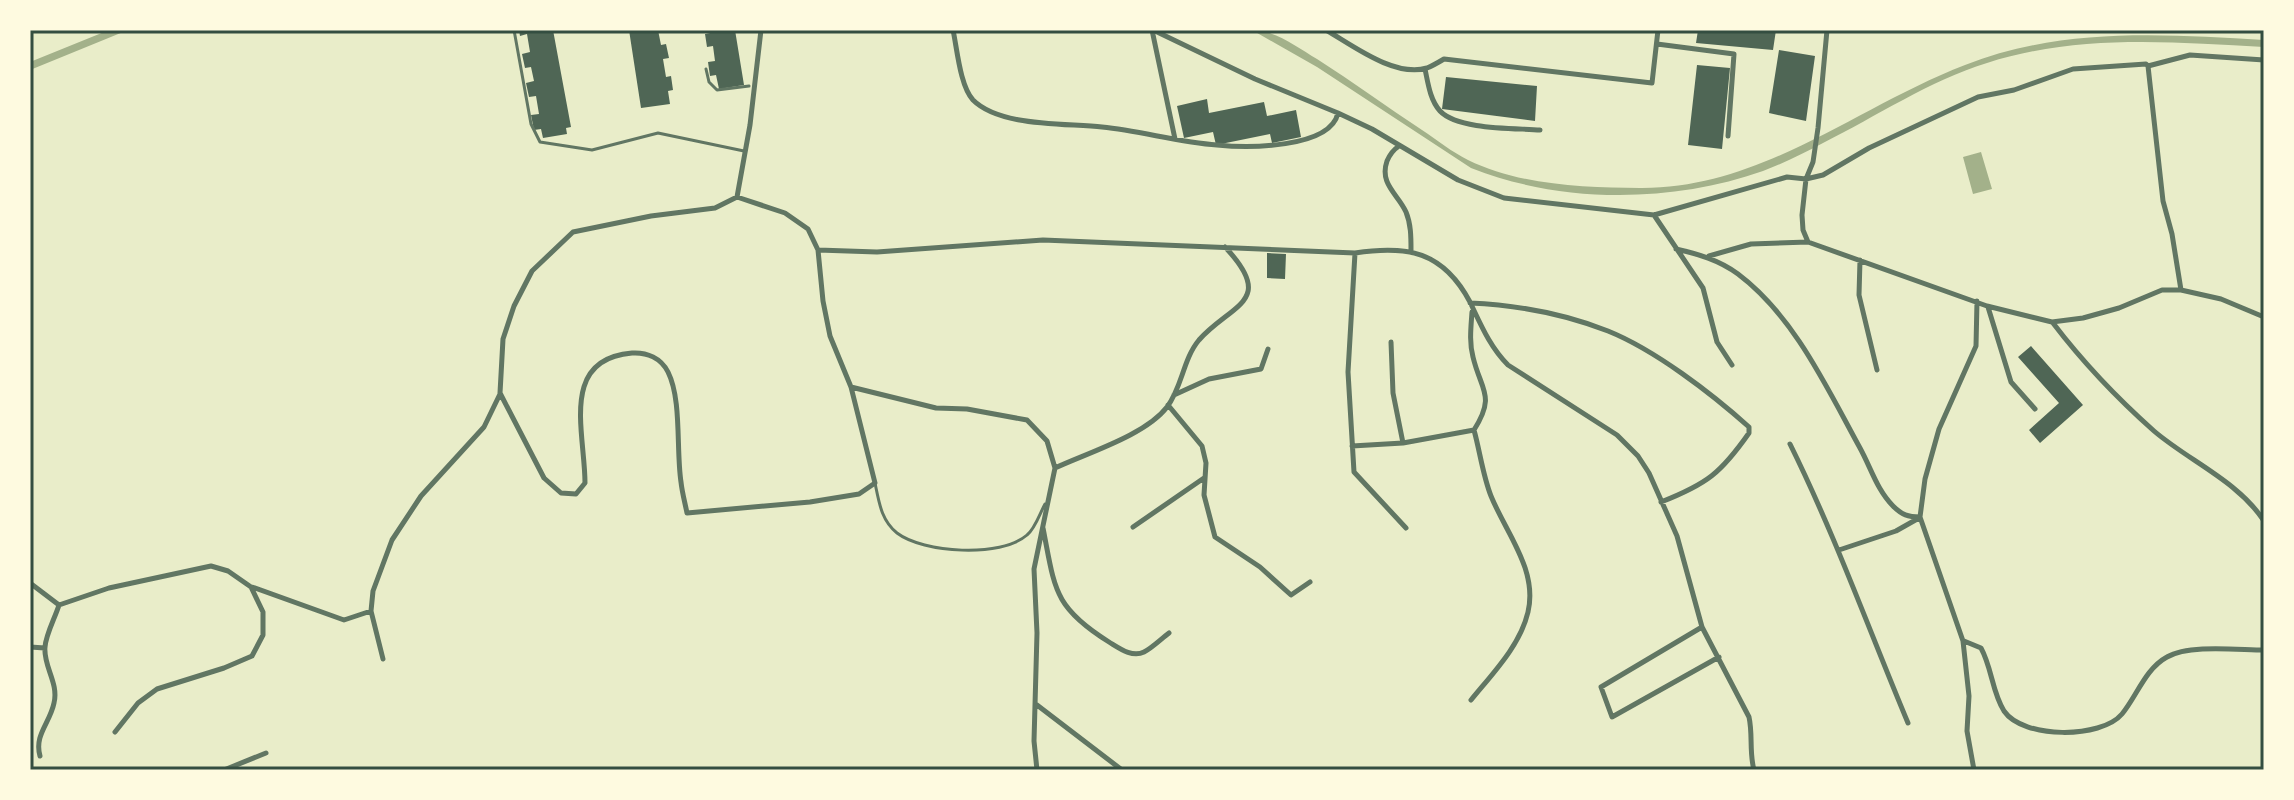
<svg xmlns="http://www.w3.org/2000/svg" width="2294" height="800" viewBox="0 0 2294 800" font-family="'Fira Sans Condensed',sans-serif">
<rect width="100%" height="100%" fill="#e9edc9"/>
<path fill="#a3b18a" d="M109,30H128L30,70V62Z
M1252,30C1275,30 1297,47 1317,59C1353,82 1387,107 1422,130C1437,140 1452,152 1468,160C1519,185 1584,188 1640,188C1762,189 1856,107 1965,65C2061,27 2163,34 2264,40V47C2171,42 2077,34 1987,63C1929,81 1877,116 1823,143C1804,153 1784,163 1763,171C1672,203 1562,204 1471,168L1317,67Z
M1981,152L1992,189L1973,194L1963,157Z"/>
<path fill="#4f6655" d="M519,30H553L571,127L566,128L567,134L543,138L541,129L534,130L531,115L539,114L536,96L529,97L526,83L534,81L531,67L525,68L522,54L530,52L527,34L520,36Z
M629,30H658L661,45L666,44L669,58L663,59L666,77L671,76L673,90L668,91L670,104L641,108Z
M710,30H735L744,85L719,89L716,75L710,76L708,62L715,61L713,46L707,47L705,34L710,33Z
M1698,30H1776L1773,50L1696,43Z
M1779,50L1815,56L1806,121L1769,113Z
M1697,65L1730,68L1722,149L1688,145Z
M1446,77L1537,86L1535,121L1442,109Z
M1207,99L1209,113L1264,102L1267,116L1296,110L1301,137L1272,143L1270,134L1216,145L1213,132L1184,138L1177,106Z
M1267,253L1286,254L1285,279L1267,278Z
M2031,346L2083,405L2040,443L2029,430L2059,403L2018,357Z"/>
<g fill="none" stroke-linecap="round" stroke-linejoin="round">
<path stroke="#344e41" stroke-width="2" d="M30,33L38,30"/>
<path stroke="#617663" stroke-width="3" d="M514,30L531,124L540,142L592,150L658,133L744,151
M706,69L709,82L717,90L749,86
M875,483C879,502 881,520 897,533C923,553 1001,558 1027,535C1035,529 1040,513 1045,504"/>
<path stroke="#617663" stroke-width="5" d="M953,30C957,48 960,86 973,100C1000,127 1066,123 1102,127C1141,131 1178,142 1217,145C1246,148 1330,149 1338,113
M1152,30L1175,139
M1153,30L1255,79L1338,113L1372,129L1458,180L1504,198L1654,215L1787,177L1806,179L1823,175L1869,148L1978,97L2014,90L2073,69L2146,64L2148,66L2190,55L2264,60
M1326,30C1352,45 1395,78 1427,68C1432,66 1439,62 1444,59L1652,83L1658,30
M1827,30L1818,128L1813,162L1806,179L1802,215L1803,230L1808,242L1987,306L2052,322L2083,318L2119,308L2162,290H2181L2221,299L2264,317
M1657,44L1734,54L1728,136
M2148,66L2163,201L2172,234L2181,290
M1425,69C1428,83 1430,100 1440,111C1458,130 1515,128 1540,130
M1399,146C1393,150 1390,154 1387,161C1379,184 1398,194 1406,212C1411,224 1411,237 1411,250
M737,197L715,208L651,216L573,232L532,271L514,306L503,339L500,393L544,478L561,493L576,494L585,483C585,433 559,359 632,353C647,352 661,358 668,372C682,400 676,450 681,482C682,492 685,503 687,513L810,502L859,494L875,483L851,387L830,336L823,301L818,250L808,229L785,213L737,197L750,125L761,30
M1654,215L1703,288L1717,342L1732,365
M1676,249C1698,254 1719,260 1738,274C1794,316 1827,388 1860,448C1871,468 1877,490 1893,506C1902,515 1908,517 1920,517
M818,250L877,252L1043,240L1355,253C1407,245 1443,251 1470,302C1481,325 1490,347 1508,365L1617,435L1638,456L1649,473L1677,536L1702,627L1749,717C1753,735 1749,752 1754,770
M1355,253L1348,372L1354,472L1406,528
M1709,256L1751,244L1808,242
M1860,260L1859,295L1877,370
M1470,303C1516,305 1565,314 1608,331C1655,350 1711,393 1749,427V433C1721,473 1707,484 1661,502
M1988,307L2011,382L2035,409
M2053,323C2082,361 2118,399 2154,431C2189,461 2238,481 2264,521
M1391,342L1393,393L1403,443
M851,387L936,408L967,409L1027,420L1047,441L1055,468L1034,569L1037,633L1034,741L1037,770
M1174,395L1209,379L1261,369L1268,349
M1168,405L1202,446L1206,463L1204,495L1215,537L1260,567L1291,595L1310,582
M1790,444C1835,535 1869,630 1908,723
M1352,446L1403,443L1474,430
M1055,468C1087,453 1146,435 1167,407C1182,388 1183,359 1199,340C1231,304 1277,302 1225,247
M1133,527L1204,478
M1043,528C1055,589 1053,607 1109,642C1119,648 1132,658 1144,652C1152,648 1161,639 1169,633
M1839,550L1896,531L1919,518
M30,583L59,605
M252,587L344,620L371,611
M59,605L109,588L211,566L228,571L251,587L263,612V635L252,656L224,668L157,689L138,703L115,732
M1702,627L1601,687L1612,717L1719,657
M1964,641L1981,648C1992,668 1992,692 2004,711C2023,739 2101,739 2122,714C2137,696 2145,669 2167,657C2189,644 2239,650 2264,650
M30,647L45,648
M383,659L371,611L373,591L392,540L421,496L484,427L500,394
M1471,700C1492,674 1520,646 1528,612C1538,570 1506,533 1491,496C1483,476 1480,452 1474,430C1496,395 1481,391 1473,357C1469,342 1471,327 1472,312
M1037,705L1122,770
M40,756C34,735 50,723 54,703C59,683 43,666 45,647C46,634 55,618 59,605
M224,770L266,753
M1974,770L1967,731L1969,696L1963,641L1920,517L1925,479L1939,429L1976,346L1977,301"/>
</g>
<rect width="2294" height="800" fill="none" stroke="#fefae0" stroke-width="64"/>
<rect x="32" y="32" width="2230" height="736" fill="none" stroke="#344e41" stroke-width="3"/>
</svg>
